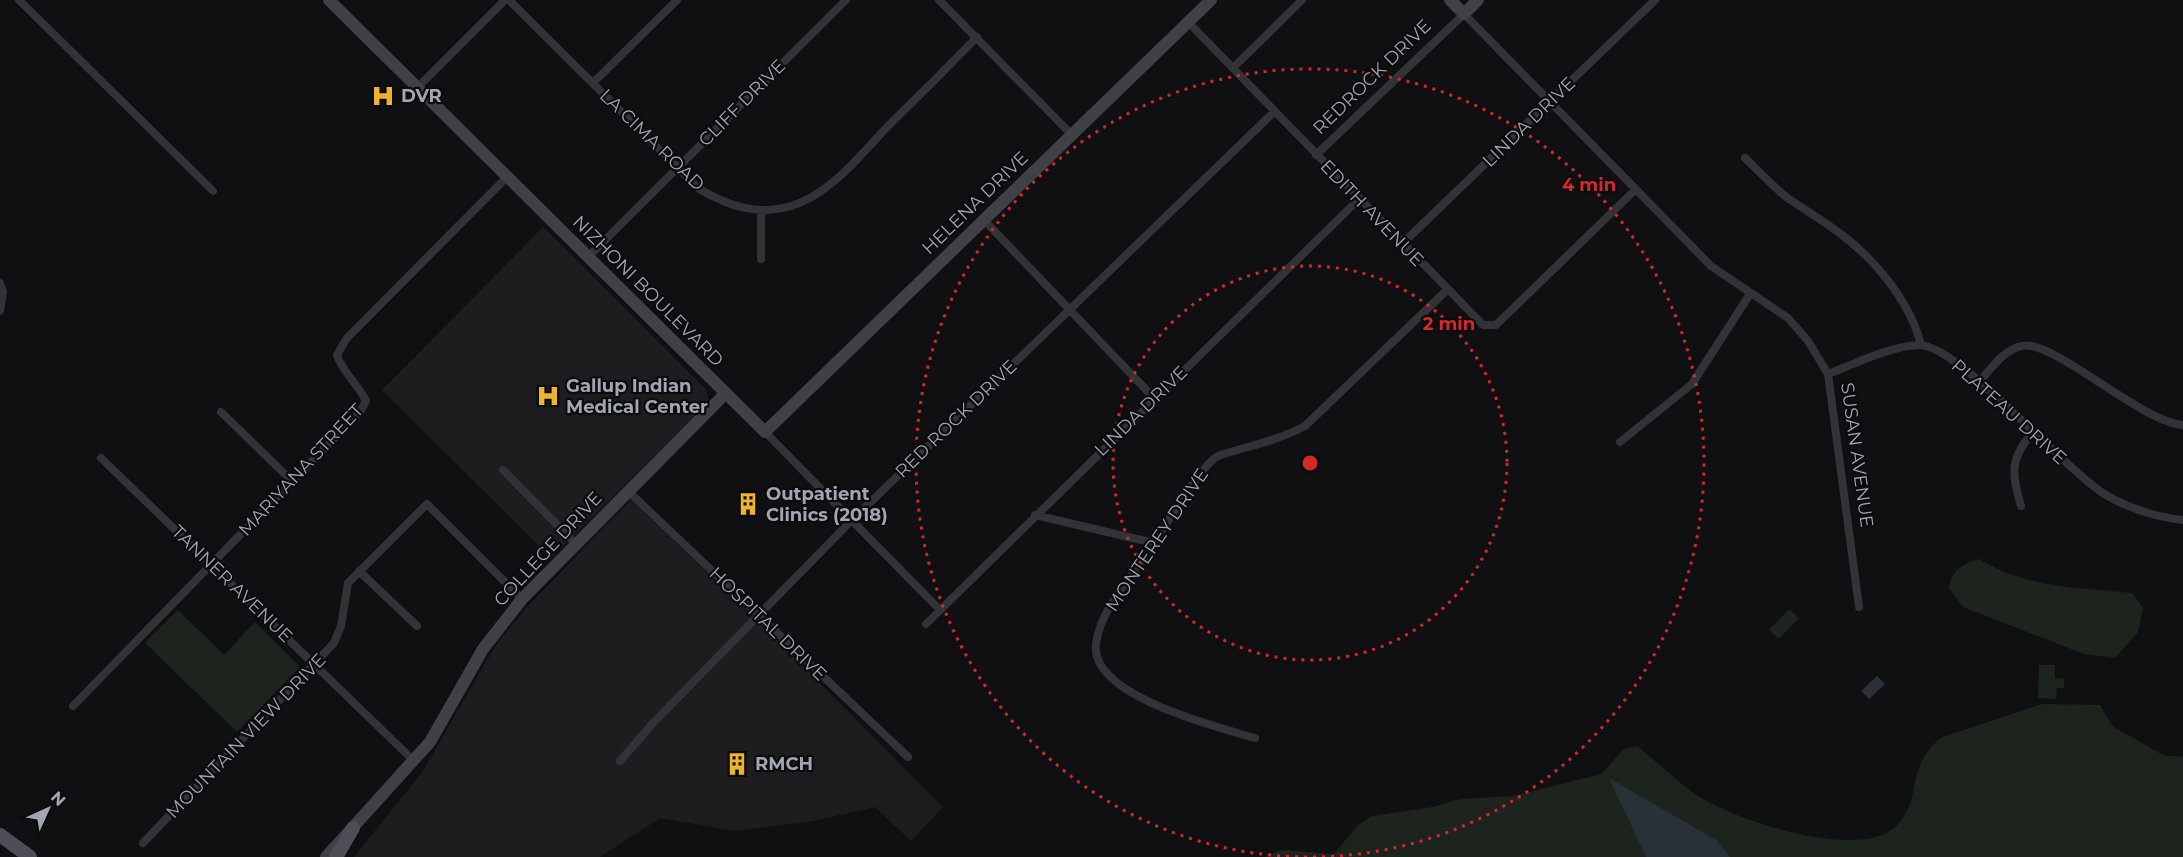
<svg xmlns="http://www.w3.org/2000/svg" width="2183" height="857" viewBox="0 0 2183 857" font-family="Montserrat,sans-serif">
<rect width="100%" height="100%" fill="#101012"/>
<path fill="#1d1c1f" d="M543,227L706,389L709,402L551,558L382,390Z
M631,500L761,624L943,807L911,841L875,807L813,821L734,831L660,818L600,857H354L423,771L497,643L529,605Z"/>
<path fill="#1d241e" d="M1979,559C2028,589 2077,587 2132,593L2143,608L2138,632L2115,658L2084,654L1963,607L1949,588C1952,569 1962,565 1979,559Z
M1789,609L1799,618L1779,639L1769,630Z
M178,610L224,655L255,622L300,667L237,732L145,643Z
M2039,665H2055V678L2064,679V688H2057L2056,699L2038,698Z
M2042,704L2100,705L2112,726L2163,755L2183,757V857H1265L1281,850L1334,854L1357,826L1372,816L1433,807L1460,799L1514,796L1601,774L1624,749L1637,746C1659,763 1681,786 1705,800C1745,823 1851,857 1892,830C1926,801 1902,768 1942,737Z"/>
<path fill="#293037" d="M1877,676L1885,684L1869,699L1861,691Z
M1609,778L1716,840L1730,857H1646Z"/>
<g fill="none" stroke-linecap="round" stroke-linejoin="round">
<path stroke="#323237" stroke-width="8" d="M19,0L213,191
M509,0L699,189C729,206 757,216 791,206C831,194 861,154 889,125C919,96 948,67 977,37
M939,0L1072,135
M1188,22L1483,325H1496L1635,190
M1233,68L1302,0
M593,83L677,0
M418,87L505,0
M1316,155L1464,14L1711,266L1788,318L1808,341L1828,374L1859,607
M1745,158C1759,171 1773,187 1789,199C1805,210 1822,220 1838,232C1874,258 1910,301 1921,345
M984,220L1154,398
M1403,243L1655,0
M587,258L846,0
M761,259V211
M0,283L3,292L0,311
M1828,374C1854,364 1891,346 1919,345C1958,344 2064,470 2106,495C2130,509 2156,517 2183,520
M1980,381C1992,368 2003,350 2022,346C2051,338 2141,422 2183,425
M221,412L292,481
M765,432L940,610
M1620,442L1692,384L1750,294
M101,458L414,761
M503,470L576,544
M628,491L908,757
M2021,506C2011,473 2010,458 2033,432
M1035,515L1154,543
M359,571L417,626
M926,624L1359,199
M73,706L360,412L366,401C358,384 343,373 337,355L347,338L508,176
M1255,738C1218,727 1089,696 1096,644C1100,611 1128,581 1147,554C1160,534 1199,469 1215,458C1222,453 1233,452 1241,449C1263,443 1284,437 1305,426L1447,290
M620,761L654,722L851,521L1274,112
M143,843L334,643L341,626L348,583L427,504L522,599"/>
<path stroke="#404147" stroke-width="12" d="M329,0L765,432L1211,0
M1450,0L1464,14L1478,0
M326,857L430,742L483,649L522,599L726,393"/>
<path stroke="#4e4f56" stroke-width="14" d="M0,835L30,857
M336,857L353,828"/>
</g>
<g fill="none" stroke="#d62828" stroke-width="3" stroke-dasharray="3 6">
<circle cx="1310" cy="463" r="197"/>
<path d="M1307 857A394 394 0 1 1 1313 857"/>
</g>
<defs>
<g id="hospital-bare" transform="scale(1.8)"><path d="M-5-5h3v3.5h4V-5h3V5h-3V1.5h-4V5h-3Z" fill="#edb52e" stroke="#0c0b0d" stroke-width="2.5" paint-order="stroke"/></g>
<g id="building-bare" transform="scale(1.8)"><path d="M-4-6H4V6H1V3H-1V6H-4ZM-2.5-4.3h1.7v1.8h-1.7ZM.8-4.3h1.7v1.8H.8ZM-2.5-1h1.7V.8h-1.7ZM.8-1h1.7V.8H.8Z" fill="#edb52e" stroke="#0c0b0d" stroke-width="2.5" paint-order="stroke"/></g>
</defs>
<g fill-rule="evenodd">
<use href="#hospital-bare" x="383" y="96"/>
<use href="#hospital-bare" x="548" y="396"/>
<use href="#building-bare" x="748" y="504"/>
<use href="#building-bare" x="737" y="764"/>
</g>
<g text-anchor="middle" dominant-baseline="central" stroke-width="4.5" stroke-linejoin="round" paint-order="stroke">
<g font-size="18" fill="#a2a6b2" stroke="#0c0b0d">
<text transform="translate(1372 77) rotate(-44)">REDROCK DRIVE</text>
<text transform="translate(742 103) rotate(-45)">CLIFF DRIVE</text>
<text transform="translate(1529 122) rotate(-44)">LINDA DRIVE</text>
<text transform="translate(652 140) rotate(44)">LA CIMA ROAD</text>
<text transform="translate(975 203) rotate(-44)">HELENA DRIVE</text>
<text transform="translate(1372 213) rotate(46)">EDITH AVENUE</text>
<text transform="translate(648 291) rotate(45)">NIZHONI BOULEVARD</text>
<text transform="translate(1141 411) rotate(-44)">LINDA DRIVE</text>
<text transform="translate(2009 412) rotate(42)">PLATEAU DRIVE</text>
<text transform="translate(956 419) rotate(-44)">RED ROCK DRIVE</text>
<text transform="translate(1857 455) rotate(82)">SUSAN AVENUE</text>
<text transform="translate(301 470) rotate(-47)">MARIYANA STREET</text>
<text transform="translate(1157 540) rotate(-56)">MONTEREY DRIVE</text>
<text transform="translate(548 549) rotate(-47)">COLLEGE DRIVE</text>
<text transform="translate(232 584) rotate(44)">TANNER AVENUE</text>
<text transform="translate(768 624) rotate(44)">HOSPITAL DRIVE</text>
<text transform="translate(246 736) rotate(-46)">MOUNTAIN VIEW DRIVE</text>
</g>
<g font-size="18" font-weight="bold" fill="#a2a6b2" stroke="#0c0b0d" text-anchor="start">
<text x="401" y="96">DVR</text>
<text x="566" y="386">Gallup Indian<tspan x="566" dy="21">Medical Center</tspan></text>
<text x="766" y="494">Outpatient<tspan x="766" dy="21">Clinics (2018)</tspan></text>
<text x="755" y="764">RMCH</text>
</g>
</g>
<circle cx="1310" cy="463" r="9" fill="#d62828" stroke="#0c0b0d" stroke-width="3"/>
<g font-size="18" text-anchor="middle" font-weight="bold" fill="#d62828" stroke="#0c0b0d" stroke-width="4.5" stroke-linejoin="round" paint-order="stroke">
<text x="1589" y="191">4 min</text>
<text x="1449" y="330">2 min</text>
</g>
<g transform="translate(48 809) rotate(45)" stroke="#0c0b0d" stroke-width="4.5" paint-order="stroke">
<path d="M0-4.5L10 22L0 15L-10 22Z" fill="#a2a6b2"/>
<text y="-9" font-size="16" font-weight="bold" text-anchor="middle" fill="#a2a6b2">N</text>
</g>
</svg>
